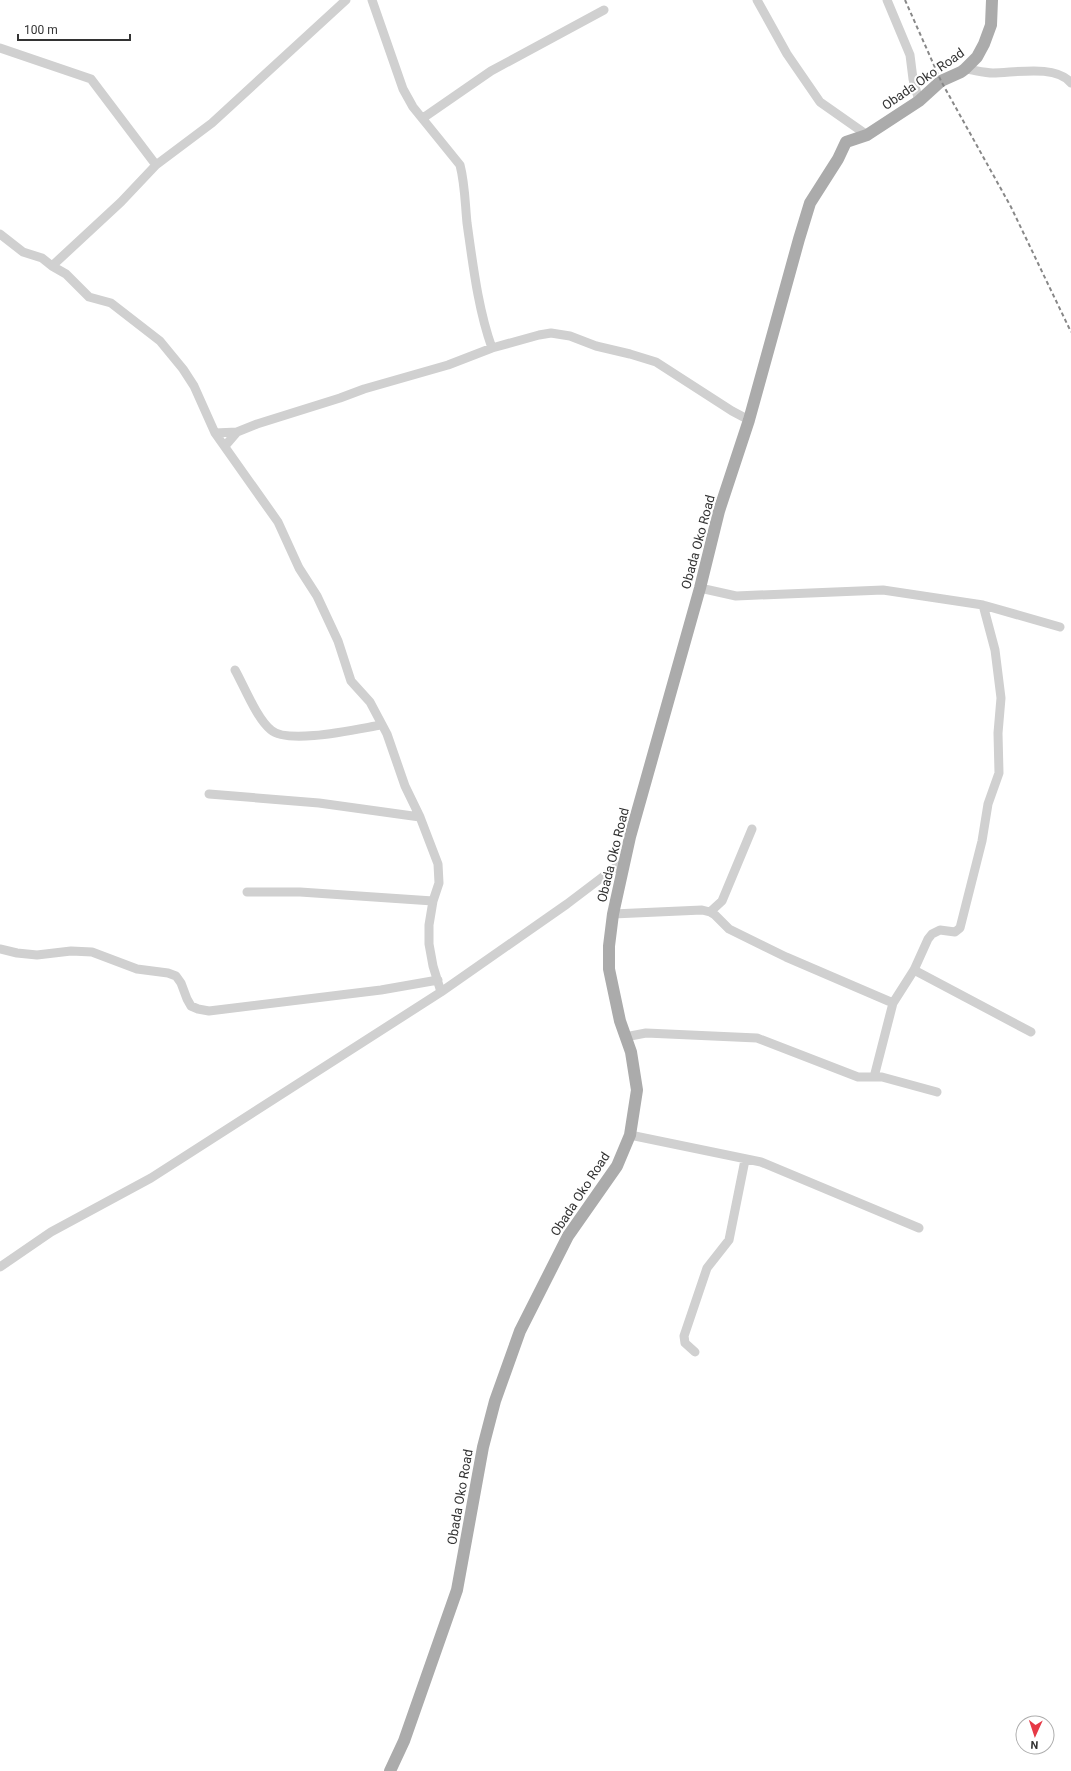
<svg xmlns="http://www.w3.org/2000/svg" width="1071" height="1771" viewBox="0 0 1071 1771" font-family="Roboto,sans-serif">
<rect width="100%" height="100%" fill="#fff"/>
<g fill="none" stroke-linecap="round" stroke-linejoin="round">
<path stroke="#d0d0d0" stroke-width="9" d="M372,0L403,89L413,107L460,165C465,184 465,203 467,223C473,265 478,309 492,348
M757,0L787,54L820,102L867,135
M887,0L910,55L913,79L919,101
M0,48L91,79L156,165L212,123L346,0
M965,69C974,70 984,73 993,73C1014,73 1056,64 1071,83
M423,118L491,71L604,10
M0,234L23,252L42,258L52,266L66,274L89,297L111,303L160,341L183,369L194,386L215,433L278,522L299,568L317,596L338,641L351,681L370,702L387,734L405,786L420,817L438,864L439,883L433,901L429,925V944L433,966L441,992
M52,266L121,202L156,165
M215,433L237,432
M225,446L237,432L257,424L340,398L364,389L448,365L492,348L539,335L551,333L570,336L596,346L630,354L656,362L732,411L749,420
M700,588L736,596L883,590L983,605L1060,627
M235,670C244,686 257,719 271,730C288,745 357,729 381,725
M209,794L319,803L420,817
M247,892H300L433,901
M710,912L722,901L752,829
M613,914L702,910L710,912L715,915L729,929L786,957L893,1003
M0,949L17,953L37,955L71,951L92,952L137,969L168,973L176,976L181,983L187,999L191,1006L198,1009L209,1011L381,990L438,980
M914,970L1031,1032
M625,1037L646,1033L757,1038L858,1077H882L937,1092
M874,1077L893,1003L914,970L928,939L932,934L940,930L955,932L960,928L982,841L988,804L999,773L998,733L1001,698L995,650L983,605
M630,1135L761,1162L919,1228
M0,1267L51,1232L151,1178L441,992L567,904L625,860
M695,1352L685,1343L684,1336L707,1268L729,1240L745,1160"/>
<path stroke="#ababab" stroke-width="12" d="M390,1771L404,1741L457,1590L483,1447L495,1401L520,1331L568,1236L617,1166L630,1135L637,1090L631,1052L620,1021L609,969V946L613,914L630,837L700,588L719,511L749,420L799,239L810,203L838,159L846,142L867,135L919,101L941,81L961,72L965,69L977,57L984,44L991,25L992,0"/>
<path stroke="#888" stroke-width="2" stroke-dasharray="4 3" stroke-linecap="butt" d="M905,0L941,81L1011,207L1071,332"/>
</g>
<g text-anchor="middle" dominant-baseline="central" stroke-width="4" stroke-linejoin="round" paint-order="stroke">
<g font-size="13" fill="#333" stroke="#fff">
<text transform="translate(923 79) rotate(-35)">Obada Oko Road</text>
<text transform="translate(698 542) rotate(-75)">Obada Oko Road</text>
<text transform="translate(613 855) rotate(-76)">Obada Oko Road</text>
<text transform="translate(580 1194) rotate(-57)">Obada Oko Road</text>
<text transform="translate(460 1497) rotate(-80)">Obada Oko Road</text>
</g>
</g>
<g transform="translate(1035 1735) rotate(183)"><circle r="19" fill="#ffffff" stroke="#adadad"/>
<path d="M0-3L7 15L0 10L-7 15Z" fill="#e63946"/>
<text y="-6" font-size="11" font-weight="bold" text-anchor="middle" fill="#333333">N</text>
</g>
<path d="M18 34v6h112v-6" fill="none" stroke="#333333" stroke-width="2"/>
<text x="24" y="34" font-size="12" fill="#333333" stroke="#ffffff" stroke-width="3" paint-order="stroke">100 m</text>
</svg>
